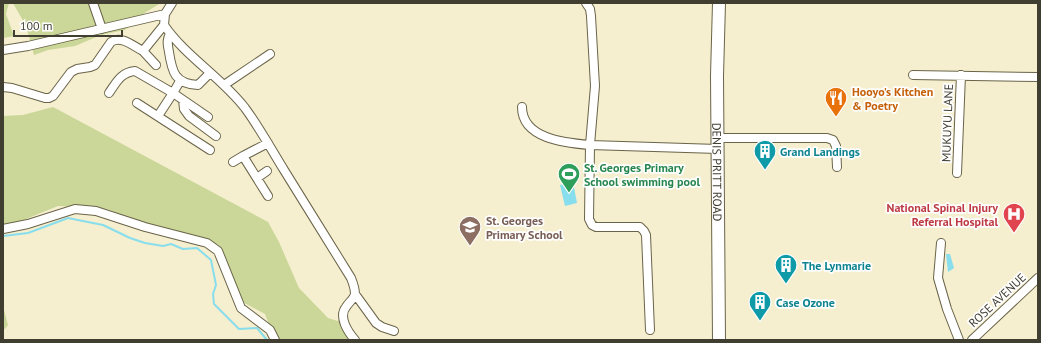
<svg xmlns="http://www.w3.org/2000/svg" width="1041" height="343" viewBox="0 0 1041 343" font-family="'PT Sans',sans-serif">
<rect width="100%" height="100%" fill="#f5eecf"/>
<path fill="#cad798" d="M3,3H9L6,14L14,36L3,38Z
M13,3H161L146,12L125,30L101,35L75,46L48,50L34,55L26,26Z
M53,107L268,222L279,242L299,288L328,318L341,322L346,335L352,340H275L265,314L239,300L219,245L142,223L107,209L81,207L58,206L21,221L3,226V116L23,115Z
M3,306L8,325L3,331Z"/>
<path fill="#88deed" d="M573,182L577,203L565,206L560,185Z
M946,254H950L954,268L948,272Z"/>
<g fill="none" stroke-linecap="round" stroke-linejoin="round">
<path stroke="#88deed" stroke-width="2" d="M3,236L28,233L68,218L103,225L130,238L145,243L163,246L171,244L183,249L197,248L211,260L216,285L213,294L214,304L239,329L257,328L267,340"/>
<g stroke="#6a6449" stroke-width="10">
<path id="street" d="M93,3L102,29
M172,3L165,14L164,25C186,57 221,77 245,108C259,127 271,149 284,170C306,206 329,242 351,278C353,283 355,288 355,294C354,299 349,302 346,307C338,317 348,332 355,340
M170,34C166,40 168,46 169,52C172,72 175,84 198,85L210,73
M3,50L28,46L165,14
M143,51L156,65
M913,75L1038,77
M224,85L270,54
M3,87L12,88L45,98H49L53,96L71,72L77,69L90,67L95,65L111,42C121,35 133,46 143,51L164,25
M109,93C116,83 121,72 135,71L173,93L180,81
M183,100L184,109L189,116L216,136
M137,103L210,150
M522,107C522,139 566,143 590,145L595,86L591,16L590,9L586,3
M158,116L173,93L208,117
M717,138H827L833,140L836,146L837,167
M243,156L268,143
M233,162L243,156L268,196
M957,173L961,75
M257,178L267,171
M3,229L28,224L75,209L96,211L145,227L207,243L218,251L241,308L270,330L275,340
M941,243L938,278L947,309L959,340
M355,294L376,323L382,327L394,331
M650,330L646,235L644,231L640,227H596L592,225L589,219L590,145L718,149
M972,340L1038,278"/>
</g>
<g stroke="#6a6449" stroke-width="14">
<g id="secondary">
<path id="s1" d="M719,3L717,76L719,340"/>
</g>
</g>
<use href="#street" stroke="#fff" stroke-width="8"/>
<use href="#secondary" stroke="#fff" stroke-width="12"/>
</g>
<defs>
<g id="restaurant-pin" transform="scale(1.15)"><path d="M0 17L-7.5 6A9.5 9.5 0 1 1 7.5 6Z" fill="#e8710a" stroke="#fff"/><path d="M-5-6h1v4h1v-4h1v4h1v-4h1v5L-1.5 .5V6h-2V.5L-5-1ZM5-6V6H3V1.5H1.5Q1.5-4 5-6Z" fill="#fff"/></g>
<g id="building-pin" transform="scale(1.15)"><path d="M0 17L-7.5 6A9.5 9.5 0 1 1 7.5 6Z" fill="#0f9aa8" stroke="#fff"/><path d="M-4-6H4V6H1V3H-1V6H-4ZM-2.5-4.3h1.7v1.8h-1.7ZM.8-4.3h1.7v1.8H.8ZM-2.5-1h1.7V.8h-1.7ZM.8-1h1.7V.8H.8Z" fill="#fff"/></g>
<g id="stadium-pin" transform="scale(1.15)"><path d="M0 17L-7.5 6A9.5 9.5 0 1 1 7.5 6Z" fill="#2e9e5b" stroke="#fff"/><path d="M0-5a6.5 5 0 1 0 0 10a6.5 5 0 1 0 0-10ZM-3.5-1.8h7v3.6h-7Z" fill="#fff"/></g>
<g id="hospital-pin" transform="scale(1.15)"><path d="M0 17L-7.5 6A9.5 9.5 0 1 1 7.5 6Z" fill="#e0444e" stroke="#fff"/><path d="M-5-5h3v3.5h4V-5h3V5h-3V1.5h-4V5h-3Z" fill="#fff"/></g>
<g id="school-pin" transform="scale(1.15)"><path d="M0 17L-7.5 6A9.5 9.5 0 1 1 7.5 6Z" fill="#8d6e63" stroke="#fff"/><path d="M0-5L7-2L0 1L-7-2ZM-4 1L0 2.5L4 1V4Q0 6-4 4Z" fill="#fff"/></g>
</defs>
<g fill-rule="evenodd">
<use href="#restaurant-pin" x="836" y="98"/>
<use href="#building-pin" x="765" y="151"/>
<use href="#stadium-pin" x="569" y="174"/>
<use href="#hospital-pin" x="1014" y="214"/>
<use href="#school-pin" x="470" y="227"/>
<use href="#building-pin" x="786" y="265"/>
<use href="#building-pin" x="760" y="302"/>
</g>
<g text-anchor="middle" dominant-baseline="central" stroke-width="3.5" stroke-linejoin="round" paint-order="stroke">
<g font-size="12" font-weight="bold" fill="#c56008" stroke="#fff" text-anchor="start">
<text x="852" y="91">Hooyo's Kitchen<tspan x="852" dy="14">&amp; Poetry</tspan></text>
</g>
<g font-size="12" fill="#403d31" stroke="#fff">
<text transform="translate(947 123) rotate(-88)">MUKUYU LANE</text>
<text stroke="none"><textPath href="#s1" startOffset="169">DENIS PRITT ROAD</textPath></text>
<text transform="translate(997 300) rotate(-43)">ROSE AVENUE</text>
</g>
<g font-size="12" font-weight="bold" fill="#0d838f" stroke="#fff" text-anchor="start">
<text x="780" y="151">Grand Landings</text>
<text x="802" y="265">The Lynmarie</text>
<text x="776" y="302">Case Ozone</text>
</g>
<g font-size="12" font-weight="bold" fill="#27864d" stroke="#fff" text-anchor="start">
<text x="584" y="167">St. Georges Primary<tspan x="584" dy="14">School swimming pool</tspan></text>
</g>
<g font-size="12" font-weight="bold" fill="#be3a42" stroke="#fff" text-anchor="end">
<text x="998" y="207">National Spinal Injury<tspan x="998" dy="14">Referral Hospital</tspan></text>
</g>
<g font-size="12" font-weight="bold" fill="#785e54" stroke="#fff" text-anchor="start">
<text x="486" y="220">St. Georges<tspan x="486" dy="14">Primary School</tspan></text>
</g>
</g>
<rect width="1041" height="343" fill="none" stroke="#403d31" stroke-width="8"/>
<path d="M14 30v6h108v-6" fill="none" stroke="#403d31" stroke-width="2"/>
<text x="20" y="30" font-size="12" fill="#403d31" stroke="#ffffff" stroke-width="3" paint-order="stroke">100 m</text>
</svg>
